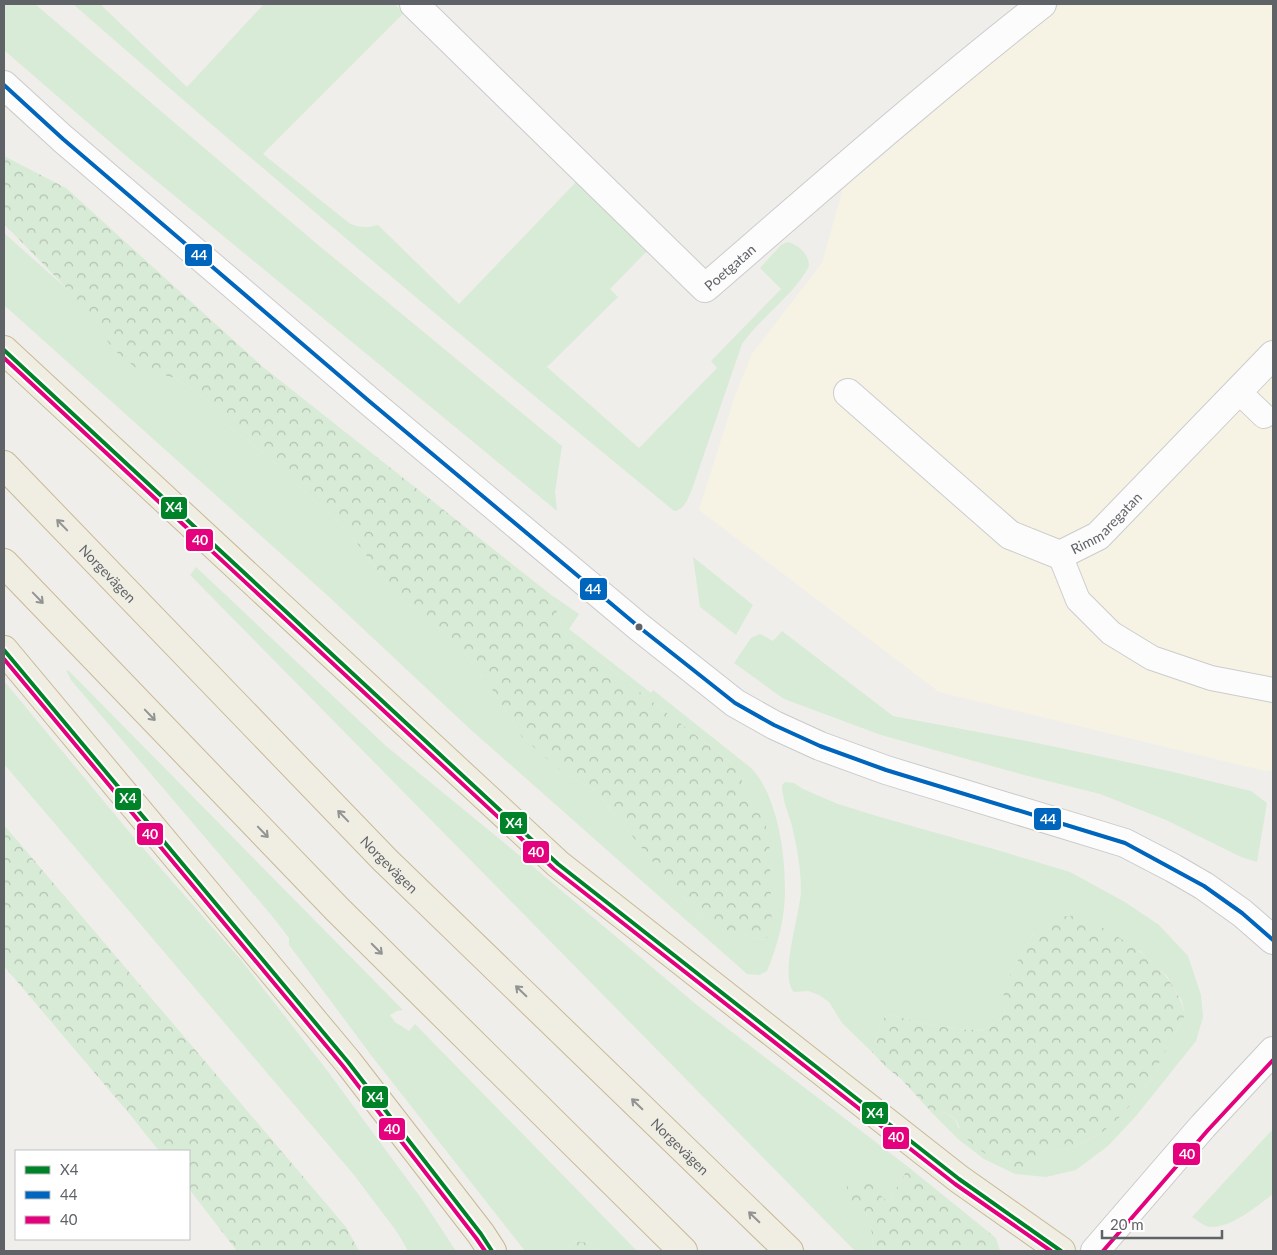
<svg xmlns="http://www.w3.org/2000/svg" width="1277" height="1255" viewBox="0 0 1277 1255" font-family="Lato,sans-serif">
<defs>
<pattern id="forest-crowns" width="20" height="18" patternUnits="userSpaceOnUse" patternTransform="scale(1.25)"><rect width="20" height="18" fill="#d8ebd6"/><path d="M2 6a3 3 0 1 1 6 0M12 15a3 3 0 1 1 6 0" fill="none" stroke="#b2c2b1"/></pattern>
</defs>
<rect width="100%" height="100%" fill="#efeeea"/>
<path fill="#f7f3e4" d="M1061,4H1273V770L1265,771L939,692L699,510L735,396L752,354L822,263L843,189Z"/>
<path fill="#d8ebd6" d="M4,4H35L317,244L562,446L555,492L557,511L125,155L4,50Z
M73,4H100L187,87L264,4H395L404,13L263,154L349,223C358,228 368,228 378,225L459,304L576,182L647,251L610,289L618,297L547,367L639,448L717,368L711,361L781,289L760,268L781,245L787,242C798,244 809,254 809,266C796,293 760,318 742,344L691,492C687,500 684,510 674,511C471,344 270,177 73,4Z
M4,233L164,375L175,378L206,399L226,424L270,458L306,493L347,530L395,593L459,645L496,695L522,737L561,771L595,790L669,882L701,916L723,929L762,940L772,935L733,764L566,635L550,594L579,614L569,629L651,693L653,690L751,768C780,797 788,869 784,908C782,929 775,952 767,971L759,975L747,974L470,729L327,595L4,305Z
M693,557L753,605L736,635L700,607Z
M196,567L386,746L530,864L698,1006L907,1166V1170L888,1202L879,1194L846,1197L865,1211L871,1228L874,1251H855L190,575Z
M782,631L893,716L1032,742L1169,771L1251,791L1267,803L1257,862L1241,857L1166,820L1100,794L1024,775L881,735L784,699L734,663L751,638L760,634L773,641Z
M66,670L69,671L403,1010L397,1011L390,1015L395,1022L409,1031L415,1024L637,1251H599L591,1243L573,1241L566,1251H525L374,1059L289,945V938L272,916L71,680Z
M4,681L136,840L241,960L326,1069L421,1198L456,1251H408L397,1232L354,1175L4,764Z
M785,782L794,783L803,789L838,804L880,817L1004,852L1070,872L1125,902L1159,925L1188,956L1201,995L1203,1017L1196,1041L1136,1116L1108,1146L1076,1170L1046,1177L1015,1174L984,1159L958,1139L935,1116L945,1112L955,1119L958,1127L1021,1169L1051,1151L1071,1148L1099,1135L1123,1114L1149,1082L1185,1015L1182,1001L1167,976L1140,951L1038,925L1003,987L1005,1014C1000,1018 995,1024 990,1027C971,1036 912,1021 892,1015L882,1019L872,1052L842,1023L829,1002L819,995L808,991L794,992C779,977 800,914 801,891C801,869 797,847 792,826C788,812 782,799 782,785Z
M1273,1129V1194C1257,1206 1227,1232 1206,1226C1201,1224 1196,1219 1192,1217Z"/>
<path fill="url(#forest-crowns)" d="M4,156L66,188L263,367L550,594L566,635L733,764L769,832L772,935L762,940L723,929L701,916L669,882L595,790L561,771L522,737L496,695L459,645L395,593L347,530L306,493L270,458L226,424L206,399L175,378L136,368L113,349L81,303L4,224Z
M4,825L346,1227L359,1251H237L189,1189V1151H159L132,1117L4,966Z
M1081,915C1122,940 1173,963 1185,1015L1149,1082L1123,1114L1099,1135L1071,1148L1051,1151L1021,1169C999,1164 979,1152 964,1136C960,1130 958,1122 955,1119C953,1116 948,1114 945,1112L935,1116L901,1079L887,1068L872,1052L882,1019L892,1015C912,1021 971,1036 990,1027C995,1024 1000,1018 1005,1014L1003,987L1038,925L1056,917Z
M907,1166L996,1238L1000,1251H874L871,1228L865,1211L845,1197L848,1182L862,1178L877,1185L879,1194L888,1202L907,1170Z
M573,1241L591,1243L599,1251H566Z"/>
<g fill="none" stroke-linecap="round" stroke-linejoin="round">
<g stroke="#cbcccc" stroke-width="26">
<path id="lane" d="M1238,391L1264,416
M1060,555L1078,600L1111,633L1152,658L1211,678L1273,690"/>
</g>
<g stroke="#cbcccc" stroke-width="30">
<g id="street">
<path id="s1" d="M414,4L705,288C816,192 926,95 1042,4"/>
<path id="s2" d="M848,393L1010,535L1060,555L1098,536L1273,355"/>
</g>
</g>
<g stroke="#cacacb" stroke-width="30">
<path id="secondary" d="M4,85L63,139L369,401L639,627L735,703L774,725L820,746L886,770L1125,843L1173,868L1204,886L1242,913L1273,940
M1095,1251L1203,1126L1273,1051"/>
</g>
<g stroke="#c8b996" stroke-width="30">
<g id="highway">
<path d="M4,350L558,864L959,1179L1061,1251"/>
<path id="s3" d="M4,465L385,860L789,1251"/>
<path d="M4,563L337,909L683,1251"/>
<path d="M4,650L348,1062L481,1234L492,1251"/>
</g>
</g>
<use href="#lane" stroke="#fdfcfc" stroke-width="24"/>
<use href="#street" stroke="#fdfcfc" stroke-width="28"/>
<use href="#secondary" stroke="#fdfcfc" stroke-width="28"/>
<use href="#highway" stroke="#f0ede3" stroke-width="28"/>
<g stroke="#fff" stroke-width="8">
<path id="bus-1" d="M4,350L558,864L959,1179L1061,1251
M4,650L348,1062L481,1234L492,1251"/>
</g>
<g stroke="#fff" stroke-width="8">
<path id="bus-2" d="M4,85L63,139L369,401L639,627L735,703L774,725L820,746L886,770L1125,843L1204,886L1242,913L1273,940"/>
</g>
<g stroke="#fff" stroke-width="8">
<path id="bus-3" d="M4,358L554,869L955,1184L1051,1251
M4,659L343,1066L476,1238L485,1251
M1103,1251L1208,1130L1273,1060"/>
</g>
<use href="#bus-1" stroke="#008228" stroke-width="4"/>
<use href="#bus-2" stroke="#0065bd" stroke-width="4"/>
<use href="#bus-3" stroke="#e5007d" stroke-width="4"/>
</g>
<defs><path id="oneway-shaft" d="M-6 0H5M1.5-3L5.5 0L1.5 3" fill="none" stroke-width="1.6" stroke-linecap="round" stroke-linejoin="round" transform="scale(1.25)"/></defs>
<g stroke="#929393">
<use href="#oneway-shaft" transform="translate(62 525) rotate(-134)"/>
<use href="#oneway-shaft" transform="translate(38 598) rotate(46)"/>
<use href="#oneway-shaft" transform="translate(150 715) rotate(46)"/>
<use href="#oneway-shaft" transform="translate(343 816) rotate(-134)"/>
<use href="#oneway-shaft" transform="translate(263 832) rotate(46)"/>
<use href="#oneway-shaft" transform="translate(377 949) rotate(45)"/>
<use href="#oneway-shaft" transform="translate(521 991) rotate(-136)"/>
<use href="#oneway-shaft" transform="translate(637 1104) rotate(-136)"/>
<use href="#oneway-shaft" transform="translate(754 1217) rotate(-136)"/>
</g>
<circle fill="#5f6368" stroke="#fff" stroke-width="2" cx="639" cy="627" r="4.5"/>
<g text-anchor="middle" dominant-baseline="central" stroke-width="4.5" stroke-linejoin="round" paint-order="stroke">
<g font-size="14" fill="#5f6368" stroke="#fff">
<text stroke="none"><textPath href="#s1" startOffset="439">Poetgatan</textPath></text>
<text stroke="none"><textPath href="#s2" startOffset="326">Rimmaregatan</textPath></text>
<text stroke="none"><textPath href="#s3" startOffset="150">Norgevägen</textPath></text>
<text stroke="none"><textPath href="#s3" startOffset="555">Norgevägen</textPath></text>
<text stroke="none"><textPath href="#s3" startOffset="960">Norgevägen</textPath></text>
</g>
</g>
<g stroke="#fff" stroke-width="2">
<rect x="184" y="243" width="29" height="24" rx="5" fill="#0065bd"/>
<rect x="160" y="496" width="28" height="24" rx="5" fill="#008228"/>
<rect x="185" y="528" width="29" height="24" rx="5" fill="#e5007d"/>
<rect x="579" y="577" width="29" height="24" rx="5" fill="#0065bd"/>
<rect x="114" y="787" width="28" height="24" rx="5" fill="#008228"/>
<rect x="1033" y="807" width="29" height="24" rx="5" fill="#0065bd"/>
<rect x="499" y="811" width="29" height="24" rx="5" fill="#008228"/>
<rect x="136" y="822" width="28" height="24" rx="5" fill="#e5007d"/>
<rect x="522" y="840" width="28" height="24" rx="5" fill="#e5007d"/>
<rect x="361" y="1085" width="28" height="24" rx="5" fill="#008228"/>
<rect x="861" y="1101" width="28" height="24" rx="5" fill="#008228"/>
<rect x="378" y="1117" width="28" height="24" rx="5" fill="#e5007d"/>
<rect x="882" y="1126" width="28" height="24" rx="5" fill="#e5007d"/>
<rect x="1172" y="1142" width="29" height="24" rx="5" fill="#e5007d"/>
</g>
<g font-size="14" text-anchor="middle" font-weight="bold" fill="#fff">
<text x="199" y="260">44</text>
<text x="174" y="512">X4</text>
<text x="200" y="545">40</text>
<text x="593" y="594">44</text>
<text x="128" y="803">X4</text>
<text x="1048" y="824">44</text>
<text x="514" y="828">X4</text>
<text x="150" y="839">40</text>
<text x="536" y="857">40</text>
<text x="375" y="1102">X4</text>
<text x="875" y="1118">X4</text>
<text x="392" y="1134">40</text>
<text x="896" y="1142">40</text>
<text x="1187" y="1159">40</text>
</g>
<rect width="1277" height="1255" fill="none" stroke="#5f6368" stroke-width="10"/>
<rect x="15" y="1150" width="175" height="90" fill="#ffffff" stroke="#bfc1c3"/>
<rect x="25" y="1166" width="25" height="8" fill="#008228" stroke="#bfc1c3"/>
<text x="60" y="1175" font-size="15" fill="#5f6368">X4</text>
<rect x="25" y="1191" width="25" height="8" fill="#0065bd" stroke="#bfc1c3"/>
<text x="60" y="1200" font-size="15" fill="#5f6368">44</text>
<rect x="25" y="1216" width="25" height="8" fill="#e5007d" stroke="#bfc1c3"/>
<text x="60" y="1225" font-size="15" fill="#5f6368">40</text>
<path d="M1102 1230v8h120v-8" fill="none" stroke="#5f6368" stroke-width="2.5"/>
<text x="1110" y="1230" font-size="15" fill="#5f6368" stroke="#ffffff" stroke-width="4" paint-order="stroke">20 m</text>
</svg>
